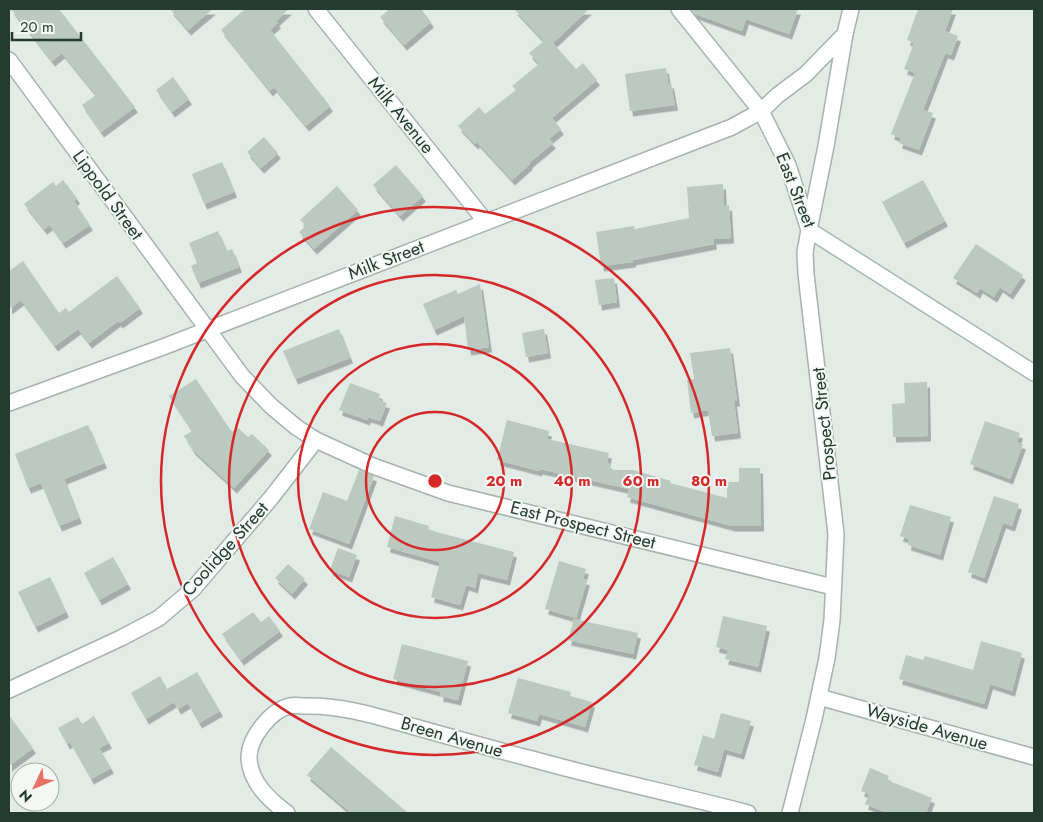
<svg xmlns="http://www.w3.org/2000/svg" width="1043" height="822" viewBox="0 0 1043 822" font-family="Jost,sans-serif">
<defs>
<filter id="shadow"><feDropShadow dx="3" dy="5.5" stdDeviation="0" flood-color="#0004"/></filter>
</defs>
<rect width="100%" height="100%" fill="#e2ebe6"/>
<path fill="#bbc9c1" filter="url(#shadow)" d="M11,9H59L135,107L101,132L82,105L96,95L62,53L52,61Z
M170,9H213L188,30Z
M245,9H289L276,21L278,23L270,30L330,106L306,126L274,87L270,91L221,30Z
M390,9H421L431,22L404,45L380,17Z
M514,9H589L553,43L576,69L583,63L597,80L552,118L561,129L549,139L553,143L529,163L530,164L512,180L477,142L475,144L458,126L479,107L485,114L516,90L512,86L539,64L529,53L544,41Z
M691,9H798L789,34L746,19L742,31L695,14Z
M918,9H953L945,31L958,36L951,55L945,53L923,110L933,113L919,150L899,143L901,138L891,134L915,73L904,69L914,43L907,40Z
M666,68L668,83H671L675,105L630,111L625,74Z
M173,77L189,99L172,112L156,90Z
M264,137L278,153L261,168L247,152Z
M222,162L234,192L204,204L192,174Z
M396,165L423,196L400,216L373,185Z
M63,180L77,198L74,201L90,225L63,243L50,225L44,229L24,204L53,182L56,186Z
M923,180L945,221L904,243L882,202Z
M723,184L724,206L729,205L731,238L713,239L714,244L633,260V262L601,266L596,232L634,226L635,229L689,218L687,187Z
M337,186L358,210L314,249L299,232L306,226L300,220Z
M218,231L227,251L232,249L239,267L198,283L191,266L197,263L189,243Z
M976,244L1023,275L1010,294L1000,287L994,297L980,288L977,293L953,278Z
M23,261L59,313L66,308L69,312L117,276L140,308L120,323L118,321L89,343L78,329L55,346L21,300L9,309V271Z
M614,278L617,302L599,305L595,280Z
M480,284L489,347L468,350L464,316L434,330L423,304L456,290L458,294Z
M339,329L350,358L295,379L283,351Z
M544,329L548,353L526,357L522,333Z
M730,348L737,401H734L738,433L712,436L708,410L691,413L687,380L694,379L690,353Z
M196,379L232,432L237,427L248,437L252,434L269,450L234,488L193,450L184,436L192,431L169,396Z
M927,382L928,436L893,437L892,404L905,403L904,383Z
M350,383L380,394L378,400L387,403L380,421L368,417L367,420L339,410Z
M507,420L549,431L547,439L609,453L607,463L610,464V470H633L671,481L670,483L727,498V482H739V468H760L761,526H732L627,497L629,489L540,469L539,471L497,460Z
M985,421L1020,433L1017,442L1023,444L1010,479L970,464Z
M88,425L104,463L64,479L79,518L59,526L41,483L28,488L15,454Z
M359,470L374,476L349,544L309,529L323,492L347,501Z
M994,496L1019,504L1012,526L1003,523L984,578L968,572Z
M910,505L951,517L940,555L908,545L909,539L900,536Z
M395,516L429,526L428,529L440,533L514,552L507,580L478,573L475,588L466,585L460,605L431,597L440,562L387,547Z
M338,548L357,555L349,577L330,570Z
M113,557L128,584L99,600L84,573Z
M559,561L586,569L583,579L587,580L576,618L545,609Z
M288,564L305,579L292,594L275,578Z
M50,577L66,612L35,627L18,592Z
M253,612L261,622L269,616L280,631L241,660L222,634Z
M723,616L767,626L758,667L725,659L728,650L716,647Z
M574,619L638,633L633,654L568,640Z
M981,641L1022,653L1012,691L990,684L984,704L899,679L906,655L923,660L925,656L973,670Z
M402,644L468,661L458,700L440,696L441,692L393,679Z
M197,672L220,711L199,723L188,703L178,709L174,702L146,719L131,693L160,676L167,689Z
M518,678L571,692L570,696L592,702L585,727L539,714L537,721L508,713Z
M721,713L751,721L741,754L724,749L718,772L694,765L703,735L714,739Z
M9,715L33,748L9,766Z
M94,716L109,743L99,748L111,768L91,779L70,742L67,744L58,728L78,717L82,724Z
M331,747L408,813H351L307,775Z
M870,768L889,776L887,780L932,798L926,813H888L865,804L869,794L861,791Z"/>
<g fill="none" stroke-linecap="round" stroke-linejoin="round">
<g stroke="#a5b3ac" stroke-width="18">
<path id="minor" d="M316,9L486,222
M9,60L242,376L271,406L296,427L316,440L373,466L448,493L833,587
M9,690L121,638L159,618L193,589L271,498L316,440
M819,697L1034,757
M287,813C268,799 249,781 249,756C250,737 271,710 290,706C294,705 300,706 305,706C343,705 379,717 415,727C454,738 493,749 532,759C603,779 676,794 748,813
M790,813L814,719L827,658L832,620L836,534L806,274L805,252L809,230"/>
</g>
<g stroke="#a5b3ac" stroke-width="18">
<path id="tertiary" d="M809,230L826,146L845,34L851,9
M9,403L163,347L732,127L761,111L778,95L806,74L845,34"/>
</g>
<g stroke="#a4b9af" stroke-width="18">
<path id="secondary" d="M679,9L761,111L788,165L809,230L1034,373"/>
</g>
<use href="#minor" stroke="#fff" stroke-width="15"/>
<use href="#tertiary" stroke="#fff" stroke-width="15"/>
<use href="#secondary" stroke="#fff" stroke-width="15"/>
</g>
<g fill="none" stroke="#d62828" stroke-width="2.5">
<circle cx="435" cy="481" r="69"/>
<circle cx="435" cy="481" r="137"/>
<circle cx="435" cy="481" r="206"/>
<circle cx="435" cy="481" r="274"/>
</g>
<g text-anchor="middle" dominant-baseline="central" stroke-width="4" stroke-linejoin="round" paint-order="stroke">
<g font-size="18" fill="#233b31" stroke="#f3f8f4">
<text transform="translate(401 115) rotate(51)">Milk Avenue</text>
<text transform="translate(796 190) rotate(68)">East Street</text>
<text transform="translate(108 195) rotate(54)">Lippold Street</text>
<text transform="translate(386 260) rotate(-21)">Milk Street</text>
<text transform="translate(824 424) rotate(-96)">Prospect Street</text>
<text transform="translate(583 525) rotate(14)">East Prospect Street</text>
<text transform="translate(225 549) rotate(-48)">Coolidge Street</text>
<text transform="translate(927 727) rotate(16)">Wayside Avenue</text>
<text transform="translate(452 737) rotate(16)">Breen Avenue</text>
</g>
</g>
<circle cx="435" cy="481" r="8" fill="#d62828" stroke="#f3f8f4" stroke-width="2.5"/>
<g font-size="15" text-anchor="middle" font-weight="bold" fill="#d62828" stroke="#f3f8f4" stroke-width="4" stroke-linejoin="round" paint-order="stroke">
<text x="504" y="486">20 m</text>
<text x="572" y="486">40 m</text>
<text x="641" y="486">60 m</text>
<text x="709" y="486">80 m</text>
</g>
<rect width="1043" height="822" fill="none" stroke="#233b31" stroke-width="20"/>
<g transform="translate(35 787) rotate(226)"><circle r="24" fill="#f3f8f4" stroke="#a0aca6"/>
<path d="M0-4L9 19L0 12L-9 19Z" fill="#e87064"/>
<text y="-8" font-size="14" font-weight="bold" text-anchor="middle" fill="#233b31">N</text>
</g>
<path d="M12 32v8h69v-8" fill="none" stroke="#233b31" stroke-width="2.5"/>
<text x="20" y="32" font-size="15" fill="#233b31" stroke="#f3f8f4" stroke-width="4" paint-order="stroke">20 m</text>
</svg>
